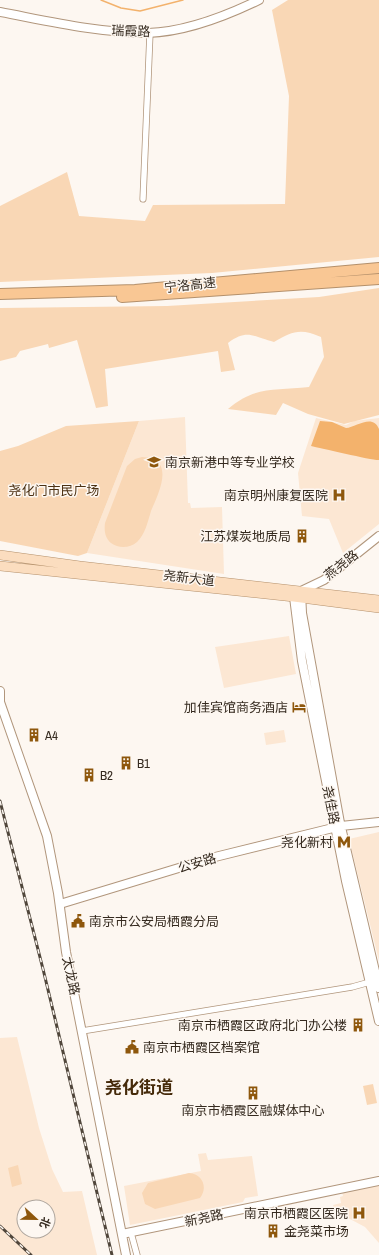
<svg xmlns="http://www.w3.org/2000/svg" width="379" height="1255" viewBox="0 0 379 1255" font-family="'Archivo Narrow','Noto Sans SC',sans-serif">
<rect width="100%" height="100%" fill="#fdf7f1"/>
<path fill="#fce7d3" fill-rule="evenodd" d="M185,417L188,503H190L191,508L222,507L224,574L87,553L139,421Z
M316,418L346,425L354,421L379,418V524L343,553L329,519L302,516L298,473Z
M289,636L296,674L224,688L215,647Z
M284,730L286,742L266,745L264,733Z
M379,832V961L349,839Z
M17,1037L39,1128L52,1169L63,1192L82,1191L97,1255H0V1038ZM24,1207H48V1231H24Z
M206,1153L208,1160L252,1156L258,1196L245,1198L243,1202L130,1225L124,1186L201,1171L198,1154Z
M379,1184V1243L365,1227L335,1211L333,1205L341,1203L340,1197L343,1196L342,1192Z"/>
<path fill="#f9d7b5" d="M288,0H379V257L212,273L0,282V206L67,172L79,216L145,221L153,205L285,204L289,96L272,10Z
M379,288V415L344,424L308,414L283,403L276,415L228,409C256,385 276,391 309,387L324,357L321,337C301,328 292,331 274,342C252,336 247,329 228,343L235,370L221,372L218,351L105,369L108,406L96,408L77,340L49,348L48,344L20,351L16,357L0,361V308L167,306L319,297Z
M139,421L87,553L78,556L0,541V451L18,446L66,426Z
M142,457C177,458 158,494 151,511C148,521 145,535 137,542C130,548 119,549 111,543C105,538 104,531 105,523L127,466L135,459Z
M373,1084L377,1103L367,1105L363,1086Z
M18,1165L22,1184L12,1187L8,1168Z
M189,1173C203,1174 208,1188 200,1198L155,1209L145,1204L142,1193L148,1183Z"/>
<path fill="#f3b26c" d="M320,421L332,422L346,428C356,427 373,413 379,429V460C375,461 320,448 311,446Z"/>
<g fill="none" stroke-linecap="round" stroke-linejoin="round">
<path stroke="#f3b26c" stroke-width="1.5" d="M101,0L121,8L140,11L183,0"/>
<g stroke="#b1967c" stroke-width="7">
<path id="street" d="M143,199L150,33
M82,1031L352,987L370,982
M131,1233L137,1255"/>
</g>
<g stroke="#b1967c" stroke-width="10">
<path id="secondary" d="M0,12C48,21 99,33 148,33C185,32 226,16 259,0
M379,536L324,580L301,591L294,597L302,661L346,881L379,1021
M301,592L302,613L340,823L379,988
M0,691V701
M0,702L47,836L58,893L66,952L126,1255
M60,904L215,857L341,826L379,822
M122,1234L379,1181"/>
</g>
<g stroke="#b4906b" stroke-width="10">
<path id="primary" d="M0,555L80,566L379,600
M0,566L294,597L379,608"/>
</g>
<g stroke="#b4906b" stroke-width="12">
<path id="highway" d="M0,294L135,290L379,268
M122,297L379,279"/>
</g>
<use href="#street" stroke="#fff" stroke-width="5.5"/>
<use href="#secondary" stroke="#fff" stroke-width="8"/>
<use href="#primary" stroke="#fbddbf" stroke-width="9"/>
<use href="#highway" stroke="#f9c794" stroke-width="10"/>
<g stroke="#50463b" stroke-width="3">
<path id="rail" d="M0,801L43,969L112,1255
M0,1226L31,1255"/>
</g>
<use href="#rail" stroke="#fdf7f1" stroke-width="1.5" stroke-dasharray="4.5" stroke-linecap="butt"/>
</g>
<defs>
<g id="school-bare" transform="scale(1.08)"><path d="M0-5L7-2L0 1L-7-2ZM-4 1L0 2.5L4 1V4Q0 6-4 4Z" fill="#8e570c" stroke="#fdf7f1" stroke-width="2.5" paint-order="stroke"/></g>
<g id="hospital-bare" transform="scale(1.08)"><path d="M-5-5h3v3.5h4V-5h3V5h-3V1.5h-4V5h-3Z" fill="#8e570c" stroke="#fdf7f1" stroke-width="2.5" paint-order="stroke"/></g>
<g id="building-bare" transform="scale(1.08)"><path d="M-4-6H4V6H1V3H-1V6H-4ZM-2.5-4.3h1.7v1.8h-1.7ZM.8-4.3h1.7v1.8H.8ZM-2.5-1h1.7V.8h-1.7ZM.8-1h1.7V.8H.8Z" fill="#8e570c" stroke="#fdf7f1" stroke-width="2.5" paint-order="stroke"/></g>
<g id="hotel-bare" transform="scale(1.08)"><path d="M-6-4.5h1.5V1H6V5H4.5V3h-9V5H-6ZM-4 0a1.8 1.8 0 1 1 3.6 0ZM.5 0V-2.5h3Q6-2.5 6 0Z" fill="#8e570c" stroke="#fdf7f1" stroke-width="2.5" paint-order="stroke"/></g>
<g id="metro-bare" transform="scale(1.08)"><path d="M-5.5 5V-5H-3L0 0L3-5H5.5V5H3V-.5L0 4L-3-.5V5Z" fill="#8e570c" stroke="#fdf7f1" stroke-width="2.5" paint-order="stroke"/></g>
<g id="civic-bare" transform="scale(1.08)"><path d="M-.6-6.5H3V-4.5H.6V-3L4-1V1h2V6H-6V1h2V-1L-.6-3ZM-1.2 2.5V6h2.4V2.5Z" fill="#8e570c" stroke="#fdf7f1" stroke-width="2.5" paint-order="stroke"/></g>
</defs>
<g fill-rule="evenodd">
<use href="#school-bare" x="154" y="462"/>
<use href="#hospital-bare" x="339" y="495"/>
<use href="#building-bare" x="302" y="536"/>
<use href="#hotel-bare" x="299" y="707"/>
<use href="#building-bare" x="34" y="735"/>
<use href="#building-bare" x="126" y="763"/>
<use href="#building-bare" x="89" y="775"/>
<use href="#metro-bare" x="344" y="842"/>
<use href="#civic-bare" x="78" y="921"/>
<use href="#building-bare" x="358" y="1025"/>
<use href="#civic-bare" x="132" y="1047"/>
<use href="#building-bare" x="253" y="1093"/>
<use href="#hospital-bare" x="359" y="1213"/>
<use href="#building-bare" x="273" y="1231"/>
</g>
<g text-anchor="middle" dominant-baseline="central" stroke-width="3" stroke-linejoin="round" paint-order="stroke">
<g font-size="13" fill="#352a1f" stroke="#fdf7f1">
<text transform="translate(131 31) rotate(2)">瑞霞路</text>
<text transform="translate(190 285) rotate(-6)">宁洛高速</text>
<text transform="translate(341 565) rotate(-38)">燕尧路</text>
<text transform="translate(189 578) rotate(7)">尧新大道</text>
<text transform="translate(331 805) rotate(79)">尧佳路</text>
<text transform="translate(197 863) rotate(-16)">公安路</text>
<text transform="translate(71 976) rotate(78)">太龙路</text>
<text transform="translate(204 1218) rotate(-12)">新尧路</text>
</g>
<g font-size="13" fill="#352a1f" stroke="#fdf7f1" text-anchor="start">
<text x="165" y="462">南京新港中等专业学校</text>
<text x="328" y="495" text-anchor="end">南京明州康复医院</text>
<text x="291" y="536" text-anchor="end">江苏煤炭地质局</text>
<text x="288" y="707" text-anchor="end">加佳宾馆商务酒店</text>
<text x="45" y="735">A4</text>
<text x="137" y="763">B1</text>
<text x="100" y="775">B2</text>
<text x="333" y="842" text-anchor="end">尧化新村</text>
<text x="89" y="921">南京市公安局栖霞分局</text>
<text x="347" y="1025" text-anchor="end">南京市栖霞区政府北门办公楼</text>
<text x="143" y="1047">南京市栖霞区档案馆</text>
<text x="253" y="1110" text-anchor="middle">南京市栖霞区融媒体中心</text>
<text x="348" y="1213" text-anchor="end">南京市栖霞区医院</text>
<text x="284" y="1231">金尧菜市场</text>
</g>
<g font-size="13" fill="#4c3113" stroke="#fdf7f1">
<text x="54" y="490">尧化门市民广场</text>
</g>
<g font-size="17" font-weight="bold" fill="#452a0a" stroke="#fdf7f1">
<text x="139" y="1086">尧化街道</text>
</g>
</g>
<g transform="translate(36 1219) rotate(112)"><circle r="19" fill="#fdf7f1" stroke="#ada59d"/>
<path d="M0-3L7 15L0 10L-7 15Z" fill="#8e570c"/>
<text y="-6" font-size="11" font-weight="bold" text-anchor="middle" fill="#352a1f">北</text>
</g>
</svg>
